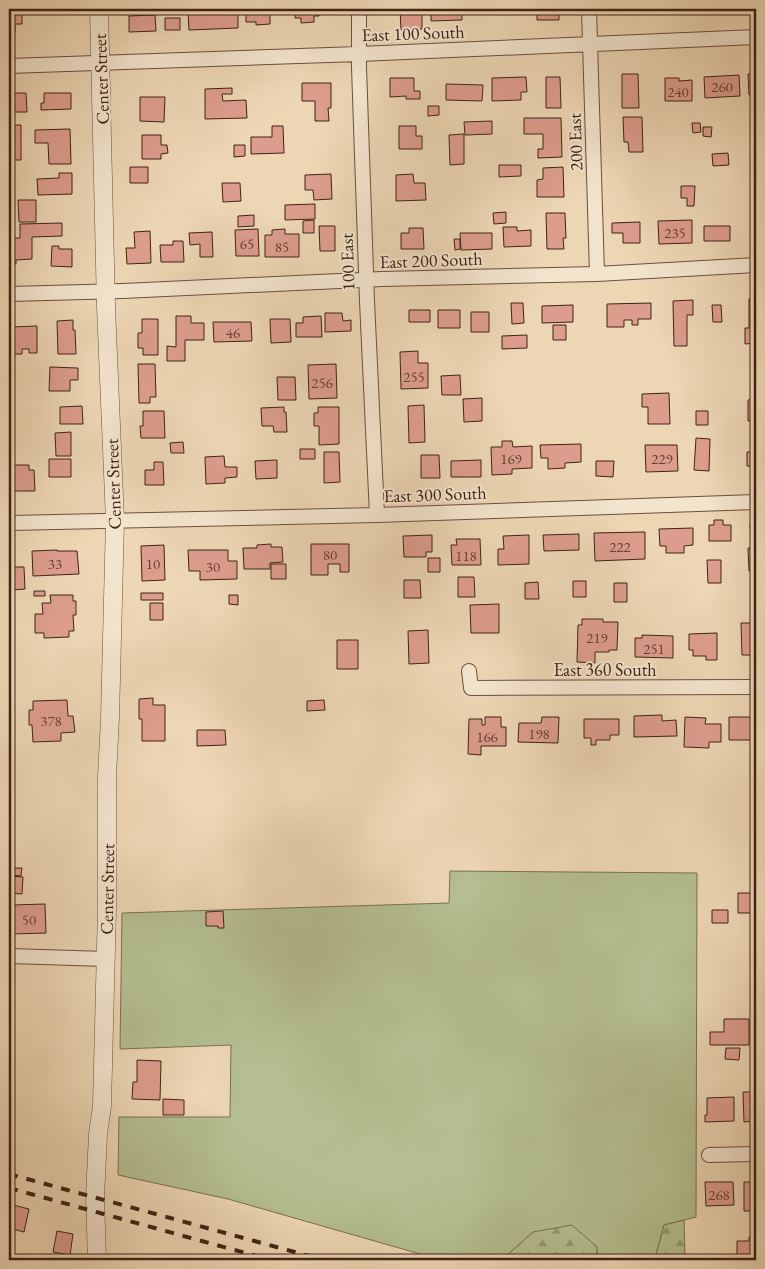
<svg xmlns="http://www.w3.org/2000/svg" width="765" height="1269" viewBox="0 0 765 1269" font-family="'EB Garamond',serif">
<defs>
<pattern id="forest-firs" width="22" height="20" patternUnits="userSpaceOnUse" patternTransform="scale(1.25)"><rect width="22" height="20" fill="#b4be90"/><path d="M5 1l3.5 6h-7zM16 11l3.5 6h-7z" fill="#949a74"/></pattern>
</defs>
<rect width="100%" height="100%" fill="#edd6b4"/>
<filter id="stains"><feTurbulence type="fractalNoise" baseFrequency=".004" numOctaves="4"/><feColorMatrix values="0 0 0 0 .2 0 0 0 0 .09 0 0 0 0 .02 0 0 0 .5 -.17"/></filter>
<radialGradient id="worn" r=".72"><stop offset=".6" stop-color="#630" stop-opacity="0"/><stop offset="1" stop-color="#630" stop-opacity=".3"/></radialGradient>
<path fill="#b4be90" stroke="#7a7052" d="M450,871L697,873L696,1217L664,1225L656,1255L650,1260H597V1247L533,1232L504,1258L441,1260L228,1199L118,1175L119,1117H230L231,1045L120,1049L122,913L449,903Z"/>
<path fill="url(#forest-firs)" stroke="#7a7052" d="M684,1220L685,1260H650L656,1255L664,1225Z
M572,1225L597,1247V1260H461L504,1258L533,1232Z"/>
<path fill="#dd9d8d" stroke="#402314" d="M13,9H22V24H15V33H9V11H13Z
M246,9H270V24L256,25V22H246Z
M295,9H319V16H314V22L301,23V18H295Z
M400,9H422V29L401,30Z
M431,9H462V20L431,21Z
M537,9H559V20H537Z
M632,9H648V13H633Z
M679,9H718V11H679Z
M238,10V28L189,30L188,11Z
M155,15L156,31L129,32V16Z
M165,18H180V30H165Z
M622,74H638L639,108H622Z
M748,74H756V95H749Z
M739,75L740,96L705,98L704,77Z
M526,77L527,92H521V100L492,101V78Z
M546,77H560L561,108H546Z
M390,78H414V91H420V99H406V96L390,97Z
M665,78H679V81L692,80V101H665Z
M302,83H331V108H328L329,121H315V101H302Z
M446,84L483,85L482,101L446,100Z
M232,88V94H222L223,101L246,100L247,118L205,119V89Z
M9,93H26L27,112H9Z
M44,93H71V109L41,110V103H44Z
M140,97H165L164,122L140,121Z
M428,106H439V115L428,116Z
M623,117H642L643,152H629L628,142H624Z
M524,118H561L562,157L538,158V149H543V134H524Z
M492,121V134L465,135L464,122Z
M692,123H700L701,132L693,133Z
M12,125H21V160H9V128H12Z
M272,126H283L284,153L251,154V137H272Z
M399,126H416V136H422V149H399Z
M703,127H712L711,137L703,136Z
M70,129L71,164H49L48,143H35V130Z
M464,134V164L450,165L449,135Z
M142,135H161V145H167L168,153L161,154V159H142Z
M234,145H245V156L234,157Z
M728,153L729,165L713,166L712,154Z
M499,165H521V176L499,177Z
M130,167H148V183H130Z
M563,167L564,197H537V180L543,179V168Z
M59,173H72V194L38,195L37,179L59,178Z
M331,174L332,199L314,200L313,190H305V175Z
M413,174L414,183H425L426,200L396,201V175Z
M222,183H240L241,201L223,202Z
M681,186H695L694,206H687V198H681Z
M18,200H36V222H19Z
M315,204V219L285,220V205Z
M506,212V223L494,224L493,213Z
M546,213H565L566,238H563L564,249H547Z
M254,215V226L238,227V216Z
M751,218H756V235H751Z
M314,220V233H303V221Z
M692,220V243L659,244L658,221Z
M640,222V243H623V233H612V223Z
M62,223V236L32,237V259L16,260V264H9V248H13L12,238H20V224Z
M319,226H335V251H320Z
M704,226H730V241H704Z
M503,227H517V231L531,230V246L504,247Z
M409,228H423L424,249H401V233H409Z
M258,229L259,256H236L235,230Z
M285,229V234H299V257H265V235H272V230Z
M150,231L151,263L127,264L126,248H135L134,232Z
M212,232L213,257H200V244L190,245L189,233Z
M460,233H492V249L461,250Z
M454,239H460V249L455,250Z
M173,241H183L184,262H161L160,245H173Z
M52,246H59V249H72V267L51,266Z
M756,298V343L745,344V328H749V299Z
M693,300V315H687V346H674L673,301Z
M511,303H523L524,323L512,324Z
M651,303V319H638V325H632V320H624V327H607V304Z
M573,305V322L542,323V306Z
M712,305H721L722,322H713Z
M409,310H430V322H409Z
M438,310H460V328H438Z
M471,312H489V332H471Z
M325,313H342L343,321L351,320V331L325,332Z
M176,316H191V323H204V340H185V361H167V346L176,347Z
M321,316L322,337H296V323H303V317Z
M142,319H158V355H143V348H138V333H142Z
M270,319H290L291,342L271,343Z
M73,320V330H75L76,354H58L57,321Z
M213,322H251L252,341L214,342Z
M553,325H566V340H553Z
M37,326V353H29V349H22V354H10V327Z
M527,335V348L502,349V336Z
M418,351V363H428V388L401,389L400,352Z
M138,364H155L156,397H150V403H139Z
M336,364L337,398L309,399L308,365Z
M50,367L78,368V380H70V391H49Z
M460,375L461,395H442L441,376Z
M277,377H295L296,400H278Z
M669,393L670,424H648V407H642V394Z
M482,398V421L464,422L463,399Z
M756,399V420L748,421V400Z
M424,405L425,442L409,443L408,406Z
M82,406L83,424H60V407Z
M284,407V412H286L287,432H274L273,426H262L261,408Z
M318,407H339V444L319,445V426H314V413H318Z
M143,411H164L165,438H141L140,426H143Z
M696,411H708V425H696Z
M71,432V456H56L55,433Z
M696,438L710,439L709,471L694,470Z
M502,441H512L513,447L532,446V468L512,469V474L492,475L491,447H502Z
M183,442L184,453H171L170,443Z
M581,444V462L565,463V468L548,469V458H541L540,445Z
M645,445H677L678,471L646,472Z
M751,445H756V466H747V452H752Z
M300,449H315V459H300Z
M324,452H339L340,482L324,483Z
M421,455H439L440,478H421Z
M224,456L225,467H237V477L225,478V483L206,484L205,457Z
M49,459H71V477H49Z
M277,460V478L256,479L255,461Z
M481,460V477H451V461Z
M596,461H614L613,477L596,476Z
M154,462H163L164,485H145V470H154Z
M10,465H29V470H34L35,491H9Z
M714,520H723V525H731V541H709V525H714Z
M750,524H756V540H751Z
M693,528V545L684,546V553H666V546H660L659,529Z
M645,532V559L595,561L594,533Z
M579,534V550L544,551L543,535Z
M432,535V552H426V557H404L403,536Z
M529,535V564L498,565V549H504L503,536Z
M456,539H480L481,565H452L451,545H457Z
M271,544V547H282L283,562L270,563V569H244L243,548H257V545Z
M311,544H349V572H340V564H328V575H311Z
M164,545L165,580L142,581L141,546Z
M748,548H756V571H749Z
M57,550V551H77L79,574L33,576L32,551Z
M188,550H228V561H237V579L200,580V571H189Z
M428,558H440V572H428Z
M707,560H721V583H708Z
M271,564H286V579H271Z
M11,567H24L25,589L12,590Z
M458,577H474L475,597H458Z
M404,580H420L421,598H404Z
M573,581H586V597H573Z
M538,582L539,599H525V583Z
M614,583H627V602H614Z
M34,591H45V596H34Z
M141,593H163V600H141Z
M50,595H73V601H76V615H73L74,631H69V637L44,638V633H35V614H43L42,603H51Z
M229,595H238V605L229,604Z
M150,603H163V620H150Z
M499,604V633H471L470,605Z
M582,619H603V622H618L617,650H609V652H595V663L577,662L578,625H582Z
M741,623H756V660H751L750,655H742Z
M428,630L429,663L409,664L408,631Z
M717,633V660H706V656H693V650H689V634Z
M642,635L673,636V658L635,657V638H642Z
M337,640H358V669H337Z
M153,698V705H165V741H142V719H139V699Z
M67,700L68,716H73L75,732L61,733V741L33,742L32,725H29V710H33V701Z
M324,700L325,710L307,711V701Z
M662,715V721L676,720L677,736L634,737V716Z
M485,717H501V727H506V746H481V755L468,754L469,719H482V725H485Z
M542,717H559L558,743L518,742L519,723H541Z
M685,717L706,718L705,724H721V742H709V748L684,747Z
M729,717H756V740H729Z
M584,719H619V735H610V740H596V745H591V738H584Z
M197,730H225L226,745L197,746Z
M755,836L756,837V858H754Z
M11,868H22L21,876L11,875Z
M9,876L23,877L22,894L9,893Z
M738,893H756V913H738Z
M45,904L46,933L12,934V905Z
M712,910H728V923H712Z
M223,911L224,928H218V926H206V912Z
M724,1019H749V1045H710V1032H724Z
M726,1048H740L739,1060L725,1059Z
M137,1060L161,1061L160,1100L132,1099L133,1082H137Z
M743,1092H756V1121L744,1122Z
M734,1097V1121L705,1122V1115H707V1098Z
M163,1099L184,1100V1115H163Z
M705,1182H733L734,1205L706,1206Z
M744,1182H756V1211H744Z
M9,1204L29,1209L24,1232L9,1228Z
M57,1231L73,1234L70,1255L53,1252Z
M749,1237H756V1260H732V1258H737V1241H749Z"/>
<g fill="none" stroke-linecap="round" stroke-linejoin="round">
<g stroke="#6b503c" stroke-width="16">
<path id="minor" d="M359,9V67L367,301L377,515
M589,9L597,274
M9,66L359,54L756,37
M9,294L123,291L382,279L597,274L756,265
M9,523L377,515L756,502
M469,671L471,688L756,687
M9,956L106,959
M709,1155L756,1154"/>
</g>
<g stroke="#6b503c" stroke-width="19">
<path id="tertiary" d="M97,1260L95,1197L98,1134L102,1106L107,908V776L110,718L115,520L106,307L99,9"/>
</g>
<use href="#minor" stroke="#f3e4ce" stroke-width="14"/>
<use href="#tertiary" stroke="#f3e4ce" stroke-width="18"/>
<path stroke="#402314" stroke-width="4" stroke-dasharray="9 9" stroke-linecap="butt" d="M9,1174L324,1260
M9,1188L271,1260"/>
</g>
<g text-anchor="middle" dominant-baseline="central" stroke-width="4" stroke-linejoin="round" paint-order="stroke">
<g font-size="15" fill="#674232">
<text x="722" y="86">260</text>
<text x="678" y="91">240</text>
<text x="675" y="232">235</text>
<text x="247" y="243">65</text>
<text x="282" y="246">85</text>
<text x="233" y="332">46</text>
<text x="414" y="376">255</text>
<text x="322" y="382">256</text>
<text x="511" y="458">169</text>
<text x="662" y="458">229</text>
<text x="620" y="546">222</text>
<text x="330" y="554">80</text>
<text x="466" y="555">118</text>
<text x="55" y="563">33</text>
<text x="153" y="563">10</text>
<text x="213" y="566">30</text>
<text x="597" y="637">219</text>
<text x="654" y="648">251</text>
<text x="51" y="720">378</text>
<text x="539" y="733">198</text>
<text x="487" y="736">166</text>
<text x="29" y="919">50</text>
<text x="719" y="1194">268</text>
</g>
<g font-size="18" fill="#402314" stroke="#f3e4ce">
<text transform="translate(413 33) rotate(-2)">East 100 South</text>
<text transform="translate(101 79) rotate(-92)">Center Street</text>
<text transform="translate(575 142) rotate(-92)">200 East</text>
<text transform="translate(431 260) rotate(-2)">East 200 South</text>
<text transform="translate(347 262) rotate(-92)">100 East</text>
<text transform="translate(113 484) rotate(-92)">Center Street</text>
<text transform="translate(435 494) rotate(-2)">East 300 South</text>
<text x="605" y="669">East 360 South</text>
<text transform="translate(107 889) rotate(-89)">Center Street</text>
</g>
</g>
<rect width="765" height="1269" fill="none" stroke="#edd6b4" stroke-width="30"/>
<rect x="10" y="10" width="745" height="1249" fill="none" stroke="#402314" stroke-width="2.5"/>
<rect x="15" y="15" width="735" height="1239" fill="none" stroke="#402314"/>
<rect width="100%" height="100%" filter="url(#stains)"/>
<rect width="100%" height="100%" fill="url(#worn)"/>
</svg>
